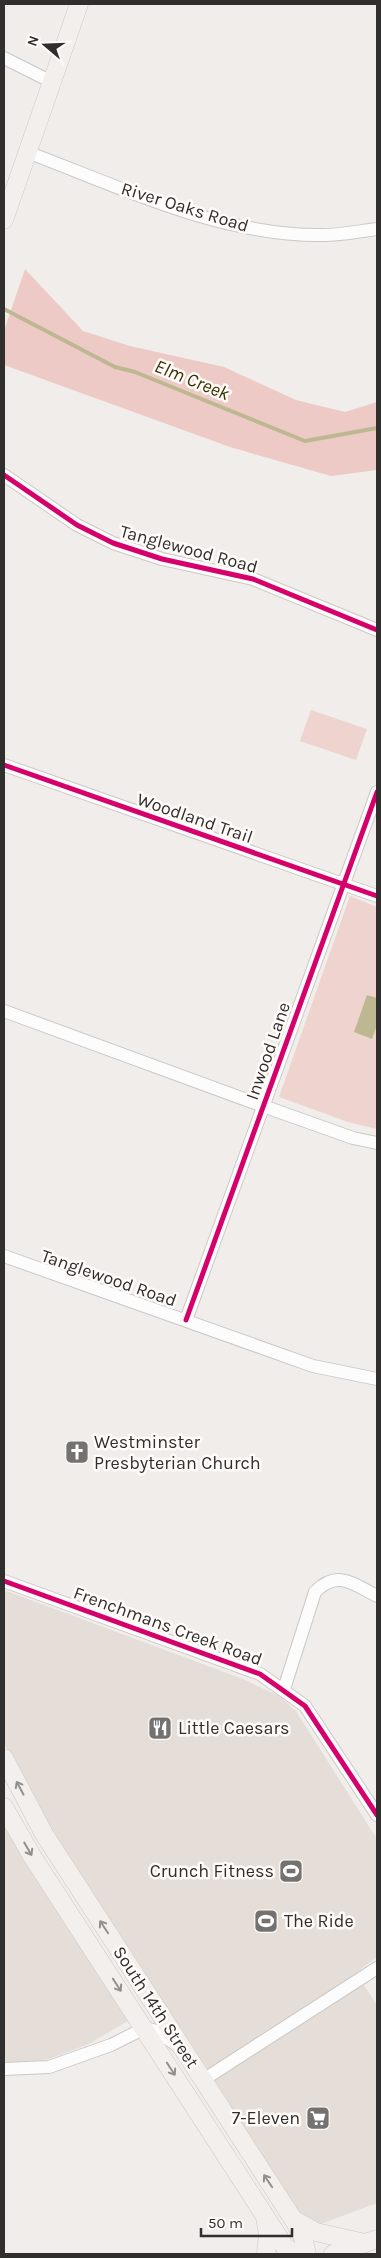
<svg xmlns="http://www.w3.org/2000/svg" width="381" height="2258" viewBox="0 0 381 2258" font-family="Karla,sans-serif">
<rect width="100%" height="100%" fill="#f0edeb"/>
<path fill="#e5ded8" d="M4,1590L243,1679L279,1696L296,1711L377,1839V1957L356,1973L377,2005V2203L318,2225L300,2215L39,1812L4,1743Z
M4,1827L131,2019L91,2043L49,2059L7,2064L4,2063Z"/>
<path fill="#efd3cf" d="M311,710L367,729L356,760L300,741Z
M350,896L377,907V1129L348,1122L279,1097Z"/>
<path fill="#edcac5" d="M25,269L83,331L130,346L224,367L296,400L345,412L377,402V470L331,476L230,447L4,365V331Z"/>
<path fill="#beb892" d="M367,995L377,998V1025L372,1039L354,1032Z"/>
<g fill="none" stroke-linecap="round" stroke-linejoin="round">
<path stroke="#beb892" stroke-width="4" d="M4,309L115,367L135,372L305,441L377,428"/>
<g stroke="#cac9c7" stroke-width="14">
<path id="minor" d="M4,58L52,82
M27,152C120,187 223,237 324,235C342,235 360,231 377,229
M4,475L77,525L113,543L162,559L253,579L377,630
M4,765L377,896
M4,1011L263,1106L353,1138L377,1143
M4,1256L313,1366L377,1379
M186,1320L377,792
M4,1581L260,1674L305,1706L377,1815
M284,1689L315,1592C337,1569 353,1584 377,1596
M4,2069L49,2067L111,2045L145,2028L157,2031L178,2046
M203,2080L377,1968"/>
</g>
<g stroke="#cac9c7" stroke-width="19">
<path id="secondary" d="M4,220L79,4
M4,1758L44,1834L293,2219L303,2237L307,2254
M4,1807L32,1856L285,2247L296,2254
M265,2217L268,2234L266,2254
M295,2220L316,2232L365,2243
M333,2254L377,2239"/>
</g>
<use href="#minor" stroke="#fdfcfc" stroke-width="12"/>
<use href="#secondary" stroke="#f3efec" stroke-width="18"/>
<g stroke="#fffbf8" stroke-width="8">
<path id="cycleway" d="M4,475L77,525L113,543L162,559L253,579L377,630
M4,765L377,896
M186,1320L377,792
M4,1581L260,1674L305,1706L377,1815"/>
</g>
<use href="#cycleway" stroke="#d6006c" stroke-width="5"/>
</g>
<defs><path id="oneway-shaft" d="M-6 0H5M1.5-3L5.5 0L1.5 3" fill="none" stroke-width="1.6" stroke-linecap="round" stroke-linejoin="round" transform="scale(1.25)"/></defs>
<g stroke="#928f8d">
<use href="#oneway-shaft" transform="translate(20 1788) rotate(-118)"/>
<use href="#oneway-shaft" transform="translate(28 1849) rotate(60)"/>
<use href="#oneway-shaft" transform="translate(104 1927) rotate(-123)"/>
<use href="#oneway-shaft" transform="translate(117 1985) rotate(57)"/>
<use href="#oneway-shaft" transform="translate(171 2069) rotate(57)"/>
<use href="#oneway-shaft" transform="translate(268 2181) rotate(-124)"/>
</g>
<defs>
<g id="church-square" transform="scale(1.25)"><rect x="-9" y="-9" width="18" height="18" rx="4" fill="#747270" stroke="#fffbf8"/><path d="M-1.2-6h2.4v3.5h3.3v2.4h-3.3V6h-2.4V-.1h-3.3v-2.4h3.3Z" fill="#fff"/></g>
<g id="restaurant-square" transform="scale(1.25)"><rect x="-9" y="-9" width="18" height="18" rx="4" fill="#747270" stroke="#fffbf8"/><path d="M-5-6h1v4h1v-4h1v4h1v-4h1v5L-1.5 .5V6h-2V.5L-5-1ZM5-6V6H3V1.5H1.5Q1.5-4 5-6Z" fill="#fff"/></g>
<g id="stadium-square" transform="scale(1.25)"><rect x="-9" y="-9" width="18" height="18" rx="4" fill="#747270" stroke="#fffbf8"/><path d="M0-5a6.5 5 0 1 0 0 10a6.5 5 0 1 0 0-10ZM-3.5-1.8h7v3.6h-7Z" fill="#fff"/></g>
<g id="supermarket-square" transform="scale(1.25)"><rect x="-9" y="-9" width="18" height="18" rx="4" fill="#747270" stroke="#fffbf8"/><path d="M-6-5.5h2.5l.6 2H6L4.5 2H-2.5L-4.4-4H-6ZM-1.5 3.2a1.3 1.3 0 1 0 .1 0ZM3 3.2a1.3 1.3 0 1 0 .1 0Z" fill="#fff"/></g>
</defs>
<g fill-rule="evenodd">
<use href="#church-square" x="77" y="1452"/>
<use href="#restaurant-square" x="160" y="1728"/>
<use href="#stadium-square" x="291" y="1871"/>
<use href="#stadium-square" x="266" y="1921"/>
<use href="#supermarket-square" x="318" y="2118"/>
</g>
<g text-anchor="middle" dominant-baseline="central" stroke-width="5" stroke-linejoin="round" paint-order="stroke">
<g font-size="18" fill="#312f2e" stroke="#fffbf8">
<text transform="translate(185 207) rotate(17)">River Oaks Road</text>
<text transform="translate(189 549) rotate(15)">Tanglewood Road</text>
<text transform="translate(195 818) rotate(19)">Woodland Trail</text>
<text transform="translate(268 1051) rotate(-71)">Inwood Lane</text>
<text transform="translate(109 1278) rotate(19)">Tanglewood Road</text>
<text transform="translate(168 1626) rotate(20)">Frenchmans Creek Road</text>
<text transform="translate(156 2007) rotate(57)">South 14th Street</text>
</g>
<g font-size="18" fill="#312f2e" stroke="#fffbf8" text-anchor="start">
<text x="94" y="1442">Westminster<tspan x="94" dy="21">Presbyterian Church</tspan></text>
<text x="178" y="1728">Little Caesars</text>
<text x="274" y="1871" text-anchor="end">Crunch Fitness</text>
<text x="284" y="1921">The Ride</text>
<text x="300" y="2118" text-anchor="end">7-Eleven</text>
</g>
<g font-size="19" font-style="italic" fill="#373103" stroke="#fffbf8">
<text transform="translate(192 380) rotate(22)">Elm Creek</text>
</g>
</g>
<rect width="381" height="2258" fill="none" stroke="#312f2e" stroke-width="10"/>
<g transform="translate(45 45) rotate(289)" stroke="#fffbf8" stroke-width="4" paint-order="stroke">
<path d="M0-4L9 19L0 12L-9 19Z" fill="#312f2e"/>
<text y="-8" font-size="14" font-weight="bold" text-anchor="middle" fill="#312f2e">N</text>
</g>
<path d="M201 2228v8h91v-8" fill="none" stroke="#312f2e" stroke-width="2.5"/>
<text x="208" y="2228" font-size="15" fill="#312f2e" stroke="#fffbf8" stroke-width="4" paint-order="stroke">50 m</text>
</svg>
